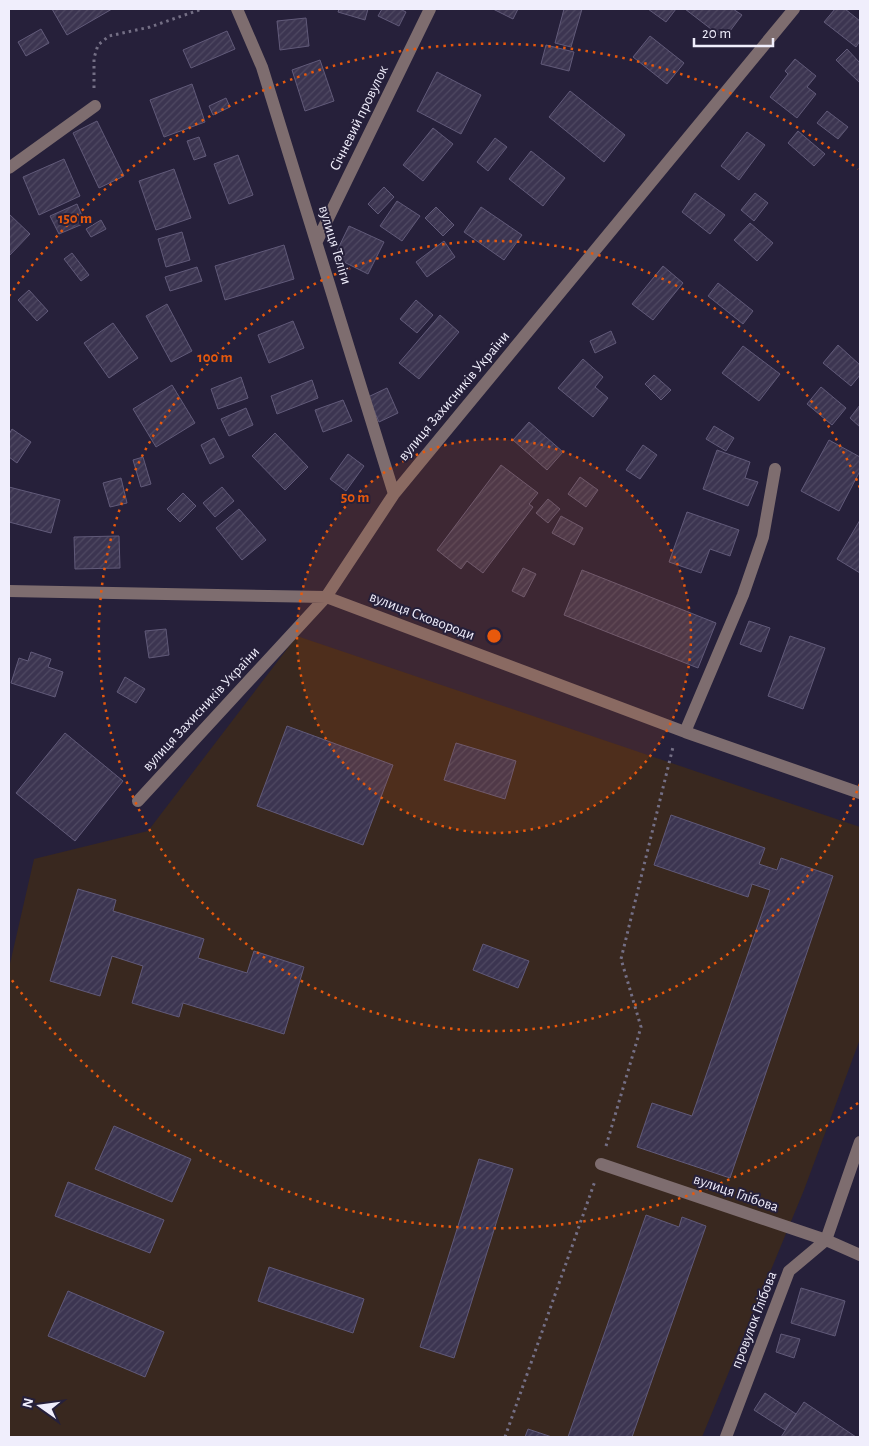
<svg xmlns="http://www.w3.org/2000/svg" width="869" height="1446" viewBox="0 0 869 1446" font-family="'Alegreya Sans',sans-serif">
<defs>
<pattern id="building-hatch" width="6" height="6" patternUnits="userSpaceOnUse" patternTransform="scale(1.25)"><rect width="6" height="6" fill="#3c3551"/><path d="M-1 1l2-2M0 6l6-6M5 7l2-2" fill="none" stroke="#4f4962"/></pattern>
</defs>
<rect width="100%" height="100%" fill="#26203a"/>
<path fill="#39281f" d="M297,636L860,827V1039L804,1190L702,1437H9V968L34,859L148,831Z"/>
<path fill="url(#building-hatch)" stroke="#615a79" d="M52,9H112L67,35Z
M339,9H368L365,20L338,12Z
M382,9H400L406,12L399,26L378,16Z
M493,9H518L513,19Z
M564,9H582L571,47L555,43Z
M648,9H676L666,22Z
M685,9H733L742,15L724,39Z
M835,9H845L860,21V41L856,47L824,22Z
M306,18L309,46L280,50L277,21Z
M41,29L49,43L26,56L18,42Z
M227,31L235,49L191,68L183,50Z
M650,36L684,63L667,84L633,57Z
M546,45L574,52L569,71L541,64Z
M847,49L860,63V83L836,60Z
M795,59L816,76L807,87L816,94L797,118L770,97L788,74L785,71Z
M320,60L334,101L305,111L292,70Z
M437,72L481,95L461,134L417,111Z
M192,84L205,122L164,137L150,100Z
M570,91L625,135L604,162L549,117Z
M226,98L230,107L213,115L209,106Z
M827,111L848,127L838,139L817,123Z
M97,121L124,176L99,188L73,133Z
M433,128L453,144L423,181L403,165Z
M798,131L825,154L814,166L788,143Z
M747,132L765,145L739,180L721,166Z
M199,137L206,156L194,160L187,141Z
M495,138L507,147L488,171L477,162Z
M531,151L565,178L543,206L509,179Z
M238,155L253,195L229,204L214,164Z
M64,159L80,196L39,215L23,177Z
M174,169L191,218L156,230L139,181Z
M384,187L394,197L378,214L368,204Z
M695,193L725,215L710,234L682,212Z
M755,193L768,203L754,221L741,210Z
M397,201L420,216L402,241L380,226Z
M77,204L85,223L59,234L50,216Z
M436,207L454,225L443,236L425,218Z
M481,207L522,235L504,260L464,232Z
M9,214L30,234L9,256Z
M101,220L106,229L91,237L86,229Z
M750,223L773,243L757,261L734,240Z
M349,226L384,242L368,274L334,257Z
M182,232L190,260L166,267L158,239Z
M444,241L455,257L427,277L416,262Z
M284,245L294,279L225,300L215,266Z
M72,253L89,275L81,281L64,259Z
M663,266L683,283L653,320L632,304Z
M197,267L202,281L170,291L165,277Z
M718,283L753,311L743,324L708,296Z
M29,290L48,311L37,321L18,300Z
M416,300L433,315L417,333L400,319Z
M167,304L192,351L171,362L146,316Z
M440,315L459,332L419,379L399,363Z
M293,321L304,348L269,363L258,335Z
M113,323L138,358L109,378L84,343Z
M611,331L616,343L595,353L590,341Z
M838,345L860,365V375L851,386L823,363Z
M743,346L780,374L759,401L722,373Z
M583,359L603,377L595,387L608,398L593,417L558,388Z
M654,375L671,390L661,400L645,384Z
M241,377L248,398L218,409L211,389Z
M312,380L318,398L277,414L271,396Z
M172,385L195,423L156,447L133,409Z
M821,387L846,408L832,425L807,404Z
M387,388L398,413L379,422L368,397Z
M343,400L352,421L323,432L315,410Z
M860,405V427L850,418Z
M246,408L253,425L229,436L221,419Z
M529,422L563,452L547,470L513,440Z
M714,426L734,438L726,451L706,439Z
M12,429L31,442L17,463L9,457V434Z
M275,433L308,467L285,490L252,456Z
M214,438L224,457L210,464L201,445Z
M829,440L860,457V471L839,511L801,491Z
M643,445L657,455L640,479L626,470Z
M717,450L750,462L745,478L758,482L748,506L703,489Z
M348,454L364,466L346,491L330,479Z
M143,457L151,484L141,487L133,460Z
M501,465L538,493L529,504L533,507L483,573L467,561L461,569L437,550Z
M580,477L598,490L586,507L568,494Z
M121,478L127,503L110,507L103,483Z
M9,487L60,500L51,533L9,522Z
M222,487L234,501L215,517L203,503Z
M183,493L196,506L180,522L167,509Z
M548,499L560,509L548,523L536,513Z
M239,509L266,540L242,560L216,528Z
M687,512L739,530L730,556L710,549L701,573L669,562Z
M561,516L583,528L574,545L552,533Z
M860,520V573L837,559Z
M119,536L120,568L75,569L74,537Z
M523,568L536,574L524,597L512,591Z
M582,570L716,623L698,668L564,615Z
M749,621L770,628L761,652L740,644Z
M166,629L169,655L149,658L145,631Z
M790,636L825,648L803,709L768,696Z
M31,652L51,659L48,667L63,672L55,697L11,683L19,658L28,661Z
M125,677L145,689L136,703L117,692Z
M287,726L393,765L363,845L257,806Z
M65,733L123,781L75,841L16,793Z
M456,743L516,761L505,799L444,780Z
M671,815L765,848L759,864L777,870L781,858L833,876L730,1178L637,1147L652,1103L692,1116L770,890L752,884L748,897L654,865Z
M78,889L116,900L113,911L204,939L198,958L247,973L254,951L304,967L284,1034L183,1003L179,1017L132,1003L143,966L112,956L100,996L50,981Z
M483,944L529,961L518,988L473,970Z
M114,1126L191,1159L172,1202L95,1169Z
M479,1159L513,1169L454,1358L420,1347Z
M68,1182L164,1220L150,1253L55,1216Z
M646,1215L679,1227L682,1217L706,1226L632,1437H568Z
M269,1267L364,1299L353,1333L258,1301Z
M801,1288L845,1301L835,1336L791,1323Z
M68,1291L164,1332L145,1377L48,1336Z
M781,1334L800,1339L794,1358L776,1352Z
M765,1393L796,1414L785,1430L754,1410Z
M804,1402L856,1437H781Z
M528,1429L552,1437H525Z"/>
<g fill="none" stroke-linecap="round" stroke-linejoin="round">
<path stroke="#746f85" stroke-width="3" stroke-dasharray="2.5 4" stroke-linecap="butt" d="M94,88V58L98,45L109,36L150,27L202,9
M606,1146L641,1027L621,959L673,747
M505,1437L595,1181"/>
<path stroke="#7e6d6f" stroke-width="12" d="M237,9L262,67L394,494
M9,168L95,106
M317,241L430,9
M9,591L326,597L685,732L860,793
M685,732L743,595L763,537L775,469
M138,801L326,597L394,494L794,9
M601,1164L826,1240L860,1255
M726,1437L789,1271L826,1240L860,1142"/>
</g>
<circle cx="494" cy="636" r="197" fill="#e8590c" fill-opacity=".12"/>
<g fill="none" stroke="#e8590c" stroke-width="2.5" stroke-dasharray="2.5 5">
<circle cx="494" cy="636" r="197"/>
<path d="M860 784A395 395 0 1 1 860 488"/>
<path d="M858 1103A592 592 0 0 1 9 976M9 296A592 592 0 0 1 858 169"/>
</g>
<g text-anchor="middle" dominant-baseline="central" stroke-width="4" stroke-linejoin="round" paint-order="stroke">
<g font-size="15" fill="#f0eefc" stroke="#26203a">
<text transform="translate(359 118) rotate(-64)">Січневий провулок</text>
<text transform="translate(335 245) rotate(73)">вулиця Теліги</text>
<text transform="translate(454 396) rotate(-50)">вулиця Захисників України</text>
<text transform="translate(422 616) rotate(21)">вулиця Сковороди</text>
<text transform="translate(201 709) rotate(-47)">вулиця Захисників України</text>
<text transform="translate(736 1193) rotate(19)">вулиця Глібова</text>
<text transform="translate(754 1320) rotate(-69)">провулок Глібова</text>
</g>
</g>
<circle cx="494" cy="636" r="8" fill="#e8590c" stroke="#26203a" stroke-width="2.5"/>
<g font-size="15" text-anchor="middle" font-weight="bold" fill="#e8590c" stroke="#26203a" stroke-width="4" stroke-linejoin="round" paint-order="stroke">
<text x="75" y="223">150 m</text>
<text x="215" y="362">100 m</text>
<text x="355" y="502">50 m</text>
</g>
<rect width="869" height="1446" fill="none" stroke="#f0eefc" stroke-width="20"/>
<g transform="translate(40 1406) rotate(284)" stroke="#26203a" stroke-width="4" paint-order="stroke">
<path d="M0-4L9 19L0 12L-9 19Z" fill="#f0eefc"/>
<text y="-8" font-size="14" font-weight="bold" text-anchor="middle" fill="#f0eefc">N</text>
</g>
<path d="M694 38v8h79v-8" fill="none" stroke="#f0eefc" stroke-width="2.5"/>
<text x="702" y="38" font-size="15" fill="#f0eefc" stroke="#26203a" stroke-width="4" paint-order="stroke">20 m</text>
</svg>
